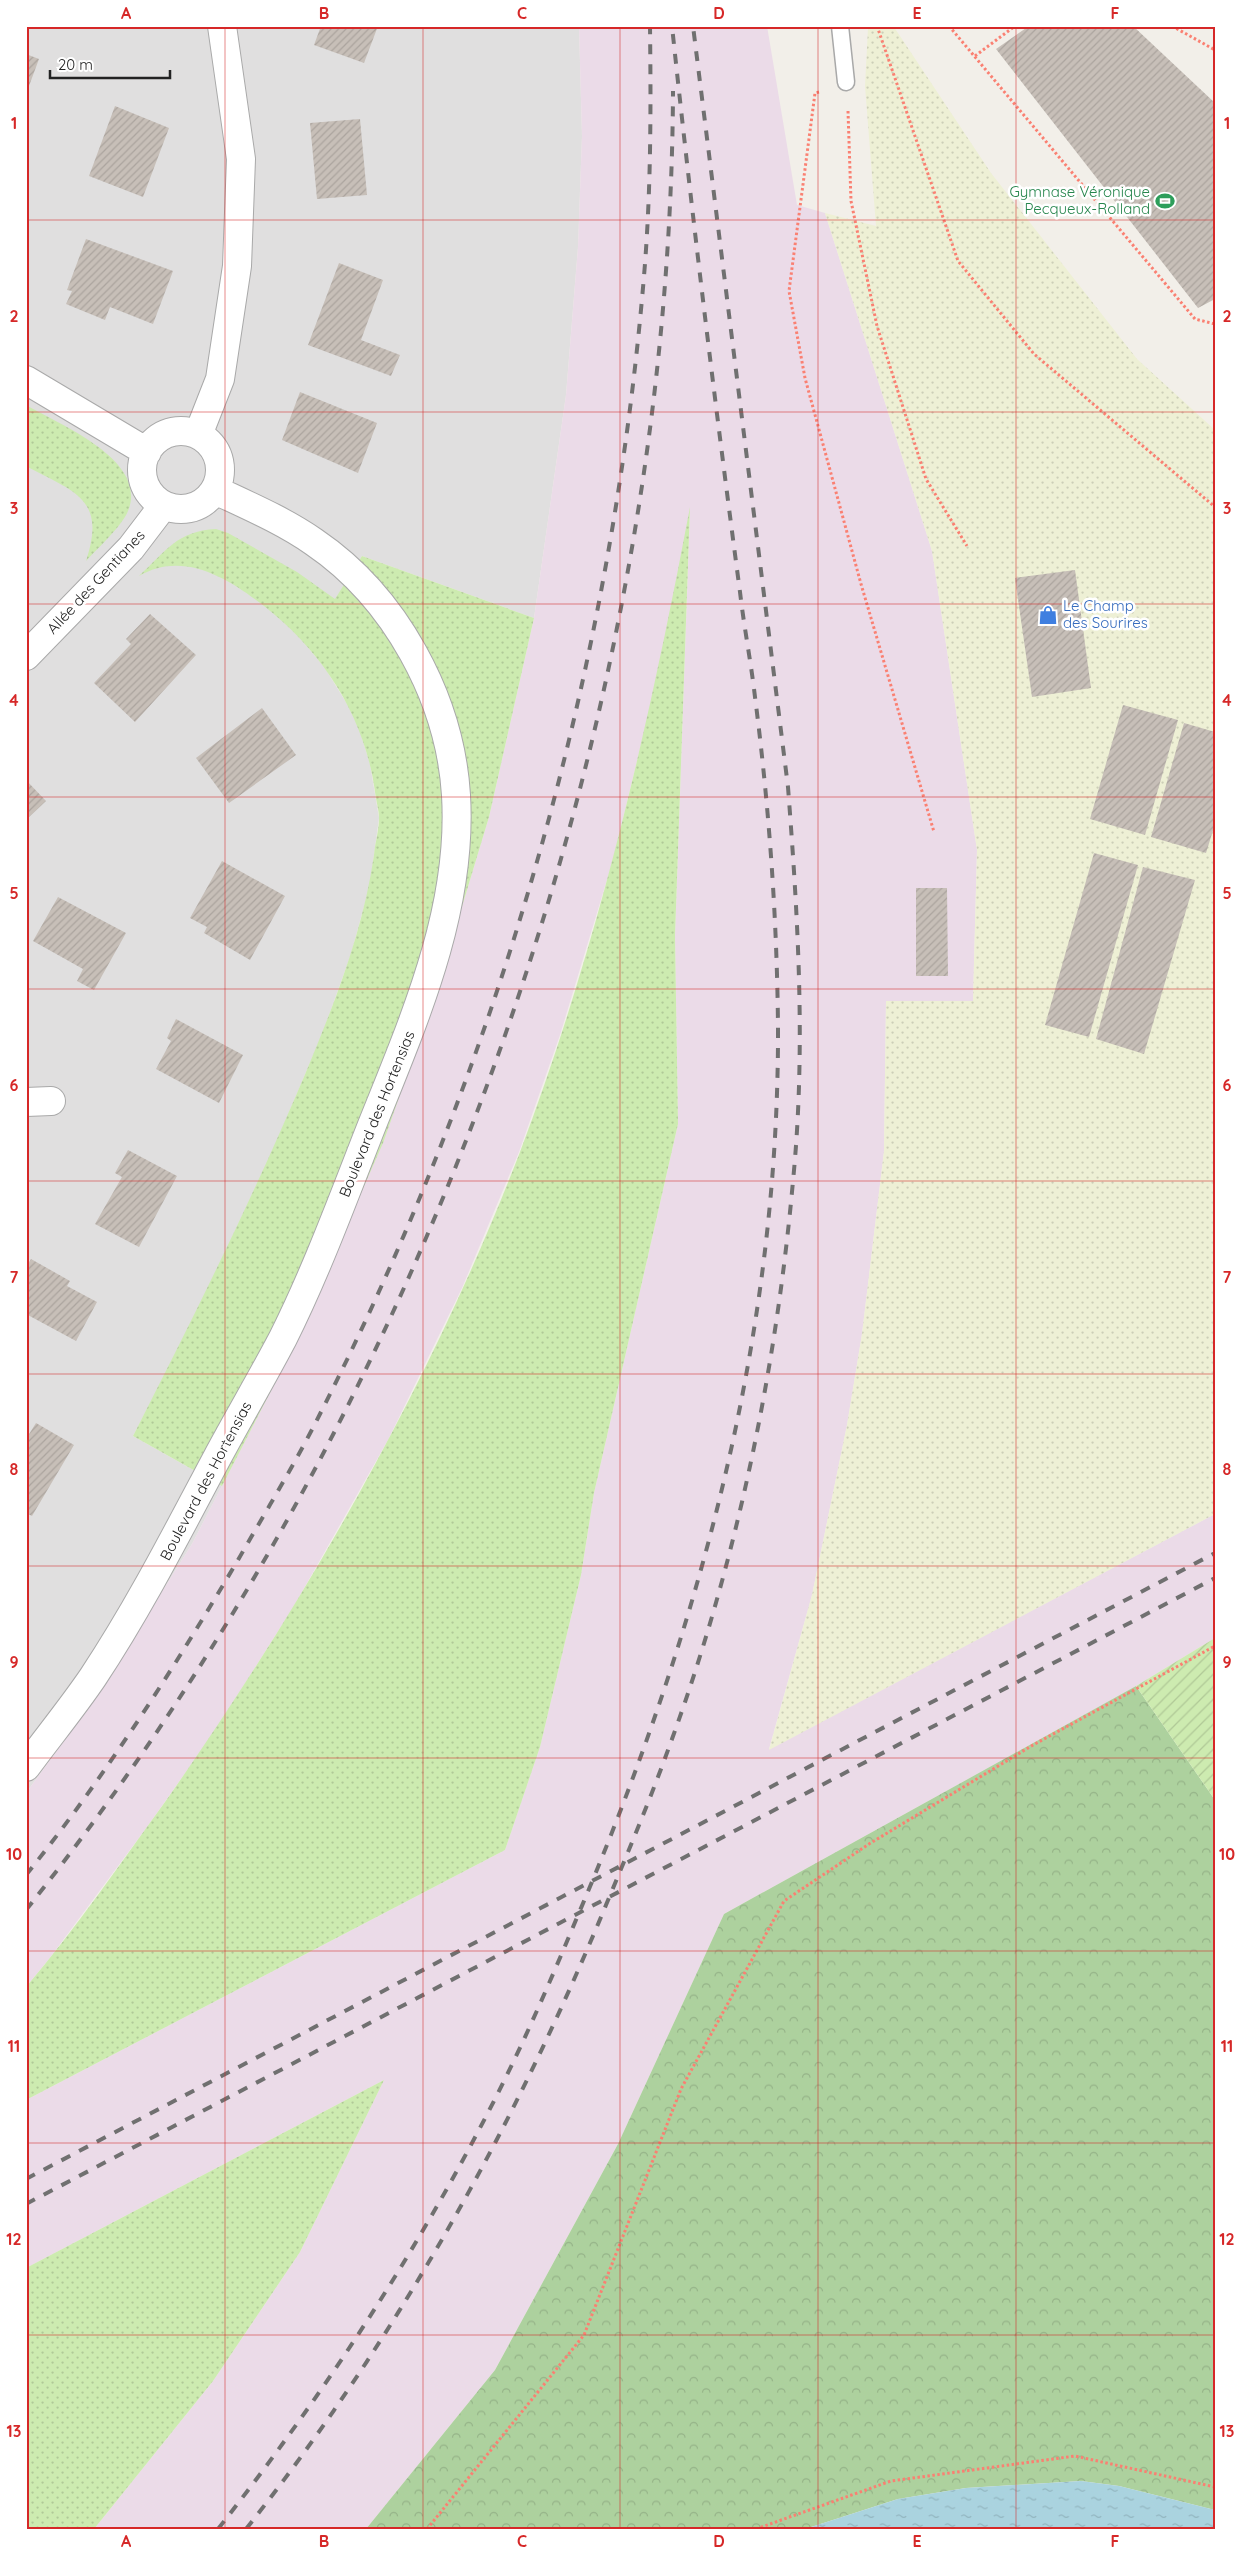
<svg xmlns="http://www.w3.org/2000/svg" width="1241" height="2555" viewBox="0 0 1241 2555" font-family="Quicksand,sans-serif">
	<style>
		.residential { fill: #e0dfdf }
		.railway { fill: #ebdbe8 }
		.farmland { fill: url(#farmland-dots) }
		.grass { fill: url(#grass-dots) }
		.forest { fill: url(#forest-crowns) }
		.garden { fill: url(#garden-furrows) }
		.water { fill: url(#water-ripples) }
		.building { fill: url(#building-hatch) }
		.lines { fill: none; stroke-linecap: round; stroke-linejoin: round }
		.lane-casing { stroke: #a9a9a9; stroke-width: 19 }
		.street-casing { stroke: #a9a9a9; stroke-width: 30 }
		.path { stroke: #fa8072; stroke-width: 3; stroke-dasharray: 2.5 2.5; stroke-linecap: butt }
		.lane { stroke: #fff; stroke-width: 16 }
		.street { stroke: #fff; stroke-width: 28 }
		.rail { stroke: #707070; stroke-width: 4; stroke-dasharray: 10 10; stroke-linecap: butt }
		.grid { fill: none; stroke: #d62828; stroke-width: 1; stroke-opacity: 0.55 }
		.labels { text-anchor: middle; stroke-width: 5; stroke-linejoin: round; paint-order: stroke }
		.leisure-label { font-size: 15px; fill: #27864d; stroke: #fff; text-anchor: end }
		.street-label { font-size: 15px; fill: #222; stroke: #fff }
		.shop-label { font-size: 15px; fill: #366cbe; stroke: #fff; text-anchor: start }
		.neatline { fill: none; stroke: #d62828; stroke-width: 2 }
		.grid-label { font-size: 16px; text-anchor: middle; font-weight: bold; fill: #d62828 }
	</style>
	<defs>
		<pattern id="farmland-dots" width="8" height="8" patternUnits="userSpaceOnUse" patternTransform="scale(1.25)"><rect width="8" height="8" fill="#eef0d5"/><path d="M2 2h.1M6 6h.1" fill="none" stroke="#ccceb7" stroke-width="1.8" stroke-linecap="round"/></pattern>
		<pattern id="grass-dots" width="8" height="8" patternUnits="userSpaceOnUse" patternTransform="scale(1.25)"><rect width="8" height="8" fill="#cdebb0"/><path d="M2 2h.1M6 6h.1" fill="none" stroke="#b0c997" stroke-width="1.8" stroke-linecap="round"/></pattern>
		<pattern id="forest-crowns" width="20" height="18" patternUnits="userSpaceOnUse" patternTransform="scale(1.25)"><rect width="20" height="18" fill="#add19e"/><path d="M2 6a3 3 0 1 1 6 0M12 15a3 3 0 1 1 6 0" fill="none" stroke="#95b388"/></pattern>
		<pattern id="garden-furrows" width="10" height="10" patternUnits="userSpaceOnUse" patternTransform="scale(1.25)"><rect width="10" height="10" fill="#cdebb0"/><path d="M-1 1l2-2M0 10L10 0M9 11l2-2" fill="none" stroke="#b0c997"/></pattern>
		<pattern id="water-ripples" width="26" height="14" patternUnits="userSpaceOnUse" patternTransform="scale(1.25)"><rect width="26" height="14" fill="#aad3df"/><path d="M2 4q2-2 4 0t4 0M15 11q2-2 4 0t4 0" fill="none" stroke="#92b5bf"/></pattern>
		<pattern id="building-hatch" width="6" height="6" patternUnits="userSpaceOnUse" patternTransform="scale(1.25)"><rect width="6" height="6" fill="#c7bfb8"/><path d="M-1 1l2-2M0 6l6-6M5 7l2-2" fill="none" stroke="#aba49e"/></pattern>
	</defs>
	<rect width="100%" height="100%" fill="#f2efe9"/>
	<!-- residential -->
	<path class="residential" d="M26 26H579L582 136 578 247 566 395 534 618 362 556 307 646 325 668 349 707 359 728 370 764 379 818 370 885 351 954 323 1032 273 1150 193 1320 133 1436 222 1486 192 1544 91 1704 26 1793Z"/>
	<!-- railway -->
	<path class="railway" d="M579 26H767L797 205 825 213 932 551 977 850 973 1001 886 1002 884 1151 862 1334 847 1425 812 1595 769 1749 1215 1514V1638L1136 1686 724 1914 618 2144 495 2370 366 2529H94L213 2381 300 2252 384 2080 26 2268V2100L505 1850 540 1747 581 1575 594 1493 678 1124 675 936 690 511 662 658 613 860 560 1035 519 1152 462 1288 388 1440 294 1606 215 1731 147 1827 49 1959 26 1987V1793L91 1704 192 1544 293 1348 435 996 489 817 534 618 566 395 578 247 582 136Z"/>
	<!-- farmland -->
	<path class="farmland" d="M872 26 894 27 991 173 1137 359 1215 430V1514L769 1750 812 1595 847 1425 862 1334 884 1151 886 1001H973L977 850 932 551 825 213 876 226 865 86 868 28Z"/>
	<!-- grass -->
	<path class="grass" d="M26 405C60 425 149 460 128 511 122 526 98 548 86 561 107 498 74 492 26 466Z
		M690 507 675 936 678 1124 594 1493 581 1575 540 1747 505 1850 26 2100V1987C76 1928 120 1864 165 1802 306 1601 432 1381 520 1152 599 943 649 726 690 507Z
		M216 529 228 533 297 572 335 599 362 556 534 618 489 817 435 996 383 1143 293 1348 222 1486 133 1436C194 1316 254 1196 306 1072 335 1002 363 931 374 855 375 843 379 830 379 818 379 810 376 801 375 792 365 717 323 652 264 606 228 578 183 550 139 576 166 551 177 531 216 529Z
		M384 2080 300 2252 213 2381 94 2529H26V2268Z"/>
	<!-- forest -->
	<path class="forest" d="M1136 1686 1215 1800V2510L1119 2486 1081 2481 966 2488 898 2499 805 2529H366L495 2370 618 2144 724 1914Z"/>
	<!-- garden -->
	<path class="garden" d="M1215 1638V1800L1136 1686Z"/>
	<!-- water -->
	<path class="water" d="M1081 2481 1119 2486 1215 2510V2529H805L898 2499 966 2488Z"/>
	<!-- building -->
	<path class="building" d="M321 26H378L364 63 314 45Z
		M1029 26H1133L1215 103V299L1198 308 996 49Z
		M26 54 39 59 26 94Z
		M115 106 169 128 143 197 89 176Z
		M360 119 367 195 317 199 310 123Z
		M86 239 173 271 153 324 110 307 105 320 66 304 72 291 67 290Z
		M339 263 383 280 361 340 400 355 391 376 308 345Z
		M300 392 377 423 358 473 282 440Z
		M1075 570 1091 688 1032 697 1015 578Z
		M150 614 196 655 135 722 94 683 131 644 126 639Z
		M1123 705 1178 720 1145 835 1090 819Z
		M262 708 296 755 229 803 196 758Z
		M1184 723 1215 732V824L1206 853 1151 837Z
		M26 780 46 801 26 820Z
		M1094 853 1138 865 1089 1037 1045 1025Z
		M222 861 285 896 250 960 204 933 207 927 190 918Z
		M1143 867 1195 880 1144 1054 1096 1039Z
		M916 888H947L948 976H916Z
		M58 897 126 933 94 990 77 981 83 969 33 941Z
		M176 1019 243 1055 219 1103 156 1069 171 1041 167 1038Z
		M128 1150 177 1176 139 1247 95 1224 122 1177 115 1173Z
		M31 1259 70 1281 67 1286 97 1302 76 1341 26 1314V1268Z
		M36 1423 74 1445 32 1516 26 1513V1439Z"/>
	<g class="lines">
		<!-- lane casing -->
		<g class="lane-casing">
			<path id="lane" d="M840 26 846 82"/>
		</g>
		<!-- street casing -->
		<g class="street-casing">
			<path id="street" d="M26 380 147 452
				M142 470a39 39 0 1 1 78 0a39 39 0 1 1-78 0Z
				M198 435 220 379 237 266 241 159 222 26
				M26 656 131 548 163 506
				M26 1102 51 1101
				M26 1767C48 1737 72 1708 93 1677 140 1606 178 1531 218 1456 239 1417 262 1378 283 1338 317 1270 344 1196 372 1125 414 1020 463 910 456 795 450 698 395 597 314 542 284 521 249 506 215 490"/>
		</g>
		<!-- path -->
		<path class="path" d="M877 26 958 261 1034 354 1215 507
			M949 26 1195 319 1215 324
			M1172 26 1215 50
			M975 56 1015 26
			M819 92 815 93 789 291 805 378 861 584 934 832
			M848 111 851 201 877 326 926 479 967 546
			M427 2529 584 2335 681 2089 784 1901 869 1844 1033 1745 1215 1646
			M756 2529 891 2481 1075 2456 1215 2487"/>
		<!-- lane -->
		<use href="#lane" class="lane"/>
		<!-- street -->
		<use href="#street" class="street"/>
		<!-- rail -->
		<path class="rail" d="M26 1875C105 1777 174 1668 238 1560 266 1511 296 1462 321 1412 501 1058 611 671 644 276 651 193 651 109 650 26
			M26 1910C427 1408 670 733 673 91
			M26 2179 1215 1553
			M26 2204 1215 1578
			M218 2529C325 2393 419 2249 497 2095 531 2028 560 1958 589 1889 704 1613 779 1328 778 1027 777 917 769 806 755 697 751 662 744 627 740 592 715 404 692 215 672 26
			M246 2529C396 2340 514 2127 606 1905 629 1850 652 1795 672 1739 737 1560 776 1370 793 1181 806 1049 798 918 788 787L693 26"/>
	</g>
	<!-- grid -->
	<path class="grid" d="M225 26V2529M423 26V2529M620 26V2529M818 26V2529M1016 26V2529M26 220H1215M26 412H1215M26 604H1215M26 797H1215M26 989H1215M26 1181H1215M26 1374H1215M26 1566H1215M26 1758H1215M26 1951H1215M26 2143H1215M26 2335H1215"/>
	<!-- icons -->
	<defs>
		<g id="stadium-bare" transform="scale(1.5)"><path d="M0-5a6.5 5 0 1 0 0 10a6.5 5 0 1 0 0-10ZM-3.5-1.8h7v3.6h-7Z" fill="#2e9e5b" stroke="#fff" stroke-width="2.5" paint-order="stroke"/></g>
		<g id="shop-bare" transform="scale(1.5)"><path d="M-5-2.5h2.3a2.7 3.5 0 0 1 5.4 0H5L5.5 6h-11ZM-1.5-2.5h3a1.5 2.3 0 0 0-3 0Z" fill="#3f7fe0" stroke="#fff" stroke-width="2.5" paint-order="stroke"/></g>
	</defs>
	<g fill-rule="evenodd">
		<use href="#stadium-bare" x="1165" y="201"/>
		<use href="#shop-bare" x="1048" y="615"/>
	</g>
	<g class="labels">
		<!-- leisure labels -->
		<g class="leisure-label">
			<text x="1150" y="197">Gymnase Véronique<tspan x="1150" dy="17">Pecqueux-Rolland</tspan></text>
		</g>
		<!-- street labels -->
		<g class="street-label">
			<text transform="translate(96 582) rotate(-47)" y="5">Allée des Gentianes</text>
			<text transform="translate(377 1114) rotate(-68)" y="5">Boulevard des Hortensias</text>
			<text transform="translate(206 1481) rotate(-62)" y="5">Boulevard des Hortensias</text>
		</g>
		<!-- shop labels -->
		<g class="shop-label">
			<text x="1063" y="611">Le Champ<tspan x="1063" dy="17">des Sourires</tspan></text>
		</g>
	</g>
	<!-- border -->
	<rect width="1241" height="2555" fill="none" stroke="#ffffff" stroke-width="55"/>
	<!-- scale -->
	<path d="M50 70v8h120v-8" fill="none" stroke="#222222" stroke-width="2.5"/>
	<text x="58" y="70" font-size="15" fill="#222222" stroke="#ffffff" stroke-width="4" paint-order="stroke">20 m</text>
	<rect x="28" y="28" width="1186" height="2500" class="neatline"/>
	<g class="grid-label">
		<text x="126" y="19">A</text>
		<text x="324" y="19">B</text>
		<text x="522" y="19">C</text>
		<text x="719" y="19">D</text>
		<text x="917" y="19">E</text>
		<text x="1115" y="19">F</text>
		<text x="14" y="129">1</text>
		<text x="1227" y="129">1</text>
		<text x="14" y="322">2</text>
		<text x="1227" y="322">2</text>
		<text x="14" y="514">3</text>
		<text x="1227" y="514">3</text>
		<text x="14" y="706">4</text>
		<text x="1227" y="706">4</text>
		<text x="14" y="899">5</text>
		<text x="1227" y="899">5</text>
		<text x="14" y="1091">6</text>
		<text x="1227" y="1091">6</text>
		<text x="14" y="1283">7</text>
		<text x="1227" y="1283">7</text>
		<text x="14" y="1475">8</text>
		<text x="1227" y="1475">8</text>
		<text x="14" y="1668">9</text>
		<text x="1227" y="1668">9</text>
		<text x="14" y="1860">10</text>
		<text x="1227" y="1860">10</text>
		<text x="14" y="2052">11</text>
		<text x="1227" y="2052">11</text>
		<text x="14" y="2245">12</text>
		<text x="1227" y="2245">12</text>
		<text x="14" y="2437">13</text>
		<text x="1227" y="2437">13</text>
		<text x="126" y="2547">A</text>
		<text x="324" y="2547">B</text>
		<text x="522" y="2547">C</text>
		<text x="719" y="2547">D</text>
		<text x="917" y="2547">E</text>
		<text x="1115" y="2547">F</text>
	</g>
</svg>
